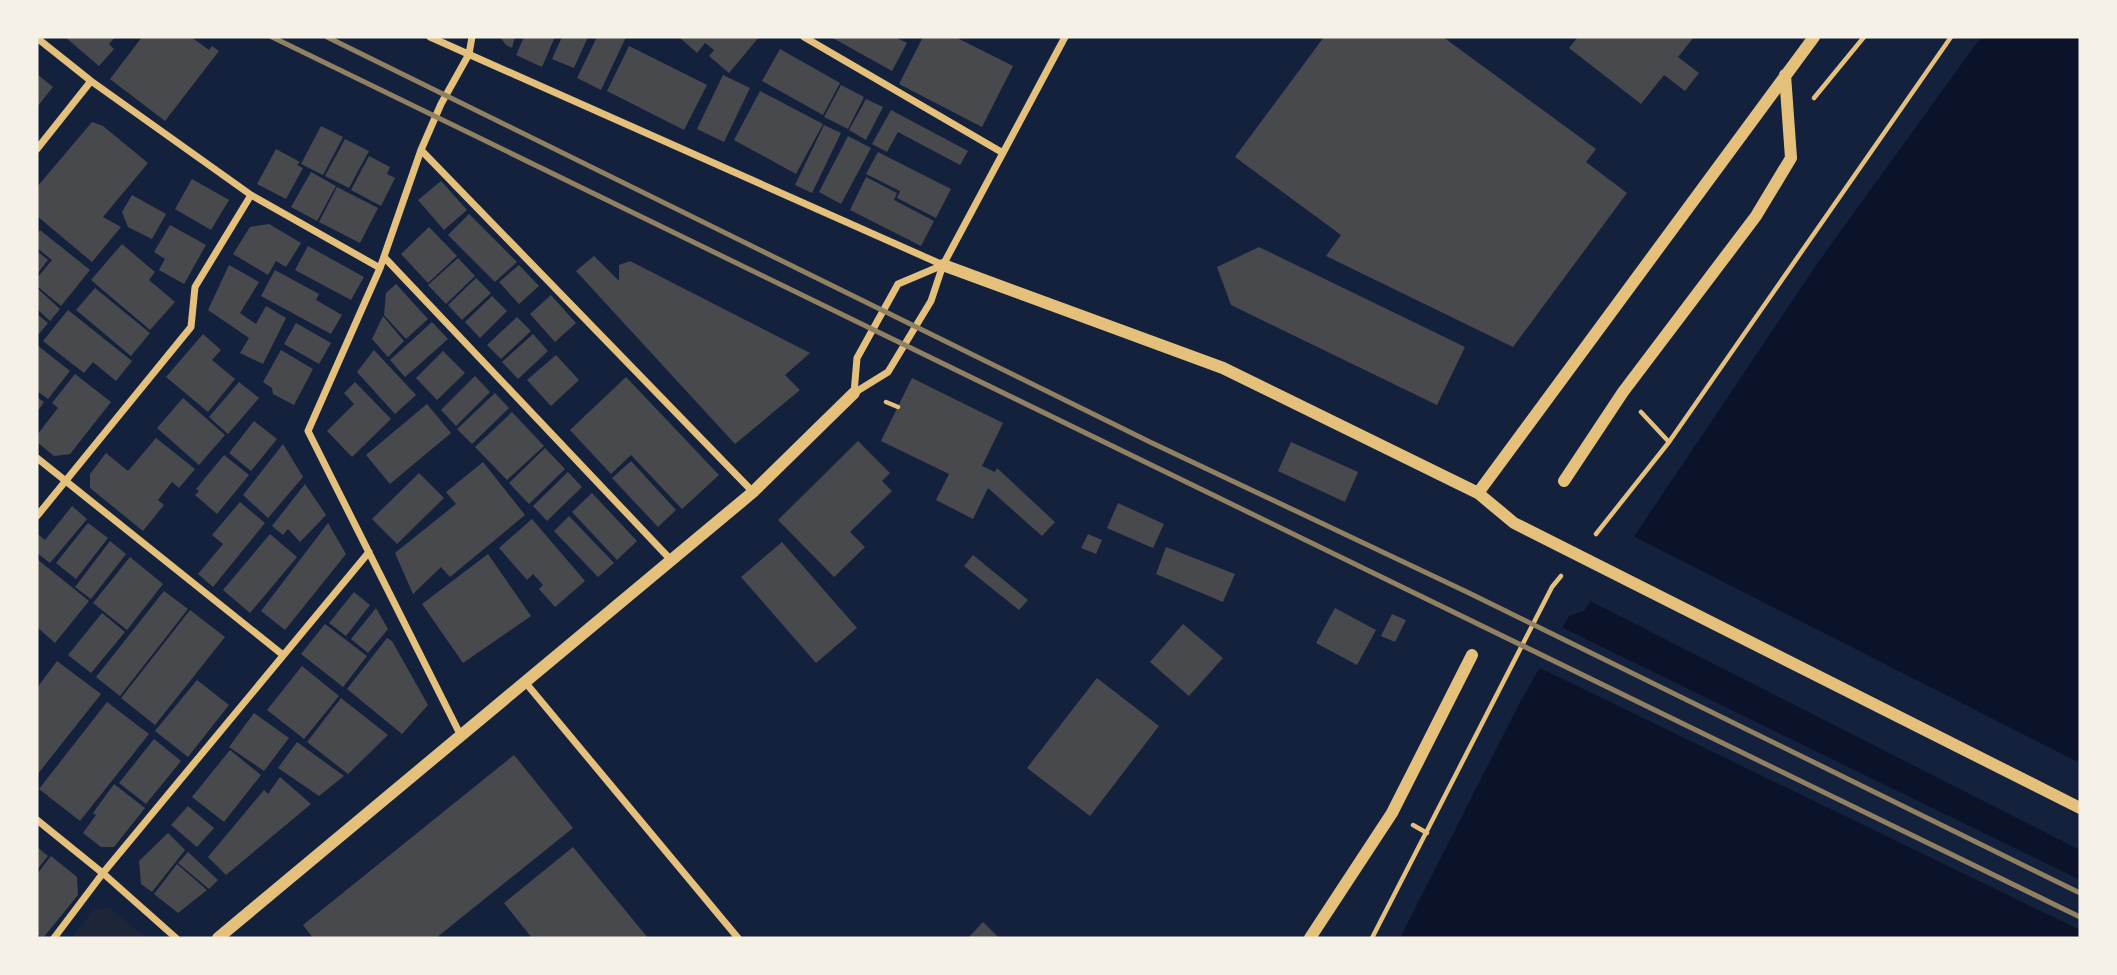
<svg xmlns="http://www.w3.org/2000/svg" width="2117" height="975" viewBox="0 0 2117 975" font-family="'PT Sans Narrow',sans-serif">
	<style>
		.green { fill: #1d2539 }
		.water { fill: #0b132b }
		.pier { fill: #14213d }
		.building { fill: #48494c }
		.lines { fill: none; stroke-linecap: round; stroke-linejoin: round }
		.path { stroke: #e5c07b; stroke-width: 4.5 }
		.minor { stroke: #e5c07b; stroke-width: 7 }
		.tertiary { stroke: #e5c07b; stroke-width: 12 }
		.rail { stroke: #918062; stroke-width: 5 }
	</style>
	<rect width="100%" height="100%" fill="#14213d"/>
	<!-- green -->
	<path class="green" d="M110 908 146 938H72L94 909Z"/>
	<!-- water -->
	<path class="water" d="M1981 37H2080V938H1400L1519 704 1569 616 1584 611 1819 261Z"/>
	<!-- pier -->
	<path class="pier" d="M1631 535 2080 763V850L1588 600Z
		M1559 626 2080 880V930L1536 666Z"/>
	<!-- building -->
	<path class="building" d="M65 37H115L109 44 114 49 99 66Z
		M142 37H191L209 50 212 46 219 51 165 121 110 79Z
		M500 37H515L512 48 506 45Z
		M524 37H555L542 67 516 55Z
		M562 37H588L574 68 552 59Z
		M597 37H626L601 90 577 78Z
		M679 37H759L729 73 709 56 714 50 705 43 697 53Z
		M831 37H895L907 43 892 71Z
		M923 37H955L1013 66 982 127 899 84Z
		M1324 37H1443L1596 149 1586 162 1627 193 1513 347 1326 256 1341 235 1235 157Z
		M1578 37H1694L1678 57 1699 73 1685 91 1664 75 1641 104 1569 48Z
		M629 46 707 85 684 130 607 91Z
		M780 49 840 83 823 115 762 81Z
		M37 74 53 87 37 107Z
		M723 75 750 88 724 142 697 129Z
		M841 85 864 97 848 129 824 117Z
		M760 91 823 124 796 174 734 140Z
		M866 99 883 107 866 140 849 130Z
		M891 110 968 151 960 165 898 132 887 152 872 144Z
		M92 122 103 126 148 163 103 217 121 227 92 262 37 216V187Z
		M824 125 841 133 812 193 795 185Z
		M321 126 343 137 323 175 301 164Z
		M848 136 871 148 841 204 819 192Z
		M345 139 369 151 349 188 325 176Z
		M276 149 300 162 297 165 303 168 286 199 257 184Z
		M878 152 951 189 936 218 897 198 900 191 866 174Z
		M369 156 390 167 387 174 395 178 381 206 351 190Z
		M311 172 336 186 317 221 291 207Z
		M866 177 897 193 894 200 934 221 921 246 850 210Z
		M192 179 229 200 211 230 175 209Z
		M441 181 467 210 444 230 418 200Z
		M337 187 378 208 360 243 319 222Z
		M132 195 166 214 152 239 128 227 122 212Z
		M469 214 517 262 495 282 448 235Z
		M269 224 301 243 286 267 276 261 268 275 233 254 250 227Z
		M170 225 206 245 184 284 159 270 165 259 154 252Z
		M429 227 457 256 428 283 401 254Z
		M40 230 90 270 61 306 37 286V278L52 260 37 248V234Z
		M122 244 155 272 149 280 175 302 150 330 91 280Z
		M308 246 364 277 351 300 295 270Z
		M1259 247 1465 347 1437 405 1231 305 1217 267Z
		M37 251 48 260 37 274Z
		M594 256 619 281V265L630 261 810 353 785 375 800 390 735 444 576 271Z
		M458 258 475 276 446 304 428 285Z
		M229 265 259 282 240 313 256 324 266 306 286 318 263 364 240 353 249 338 208 310Z
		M519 265 539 286 519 304 499 282Z
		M275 270 319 294 316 300 342 315 331 334 261 296Z
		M476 278 491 293 462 320 448 305Z
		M396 284 428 319 406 339 384 315 386 293Z
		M37 288 60 309 50 321 37 309Z
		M95 288 150 333 131 356 76 310Z
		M551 295 576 323 555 342 530 314Z
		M492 296 507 311 480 338 465 322Z
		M68 310 132 361 116 381 93 362 84 373 43 341Z
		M37 314 48 323 39 334 37 332Z
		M383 316 404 341 388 357 372 339Z
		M517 317 531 331 501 359 487 345Z
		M432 322 448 339 405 377 390 360Z
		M296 323 331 343 319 364 284 344Z
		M203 334 221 350 212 360 235 379 208 412 166 377Z
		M533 334 548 351 518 379 502 362Z
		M37 345 70 371 48 399 37 391Z
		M281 350 313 369 294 405 273 394 272 388 263 382Z
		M374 350 416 395 395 414 357 372Z
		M443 351 465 373 437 400 416 378Z
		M556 355 579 380 551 406 527 380Z
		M75 374 111 402 70 454 54 456 37 442V435L58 408 52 403Z
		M475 376 490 392 456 426 441 410Z
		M626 377 719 475 682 509 631 455 611 474 570 430Z
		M912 378 1003 423 982 466 995 472 997 468 1055 522 1042 536 988 488 973 519 936 500 949 474 881 441Z
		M239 382 259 398 228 434 209 417Z
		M355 382 391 419 352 457 327 431 354 404 344 393Z
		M495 393 509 408 472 444 457 429Z
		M37 397 44 402 37 412Z
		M183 398 225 435 199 465 157 428Z
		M427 404 451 433 390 484 366 455Z
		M512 412 544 446 507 480 475 447Z
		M254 421 277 439 251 471 229 453Z
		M156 438 195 469 179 488 172 482 158 500 164 505 143 531 90 488V474L106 453 128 471Z
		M858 441 890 473 882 481 892 491 850 532 865 547 834 577 778 520Z
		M1291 442 1358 472 1345 502 1278 471Z
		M283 444 303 477 268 518 243 495Z
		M545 448 565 469 529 504 509 483Z
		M224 455 249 475 217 514 195 495 199 491 196 489Z
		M631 461 676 510 658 527 612 478Z
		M483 462 525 515 450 577 441 567 413 594 395 553 456 504 446 492Z
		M568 472 582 487 547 521 533 506Z
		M419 473 444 498 397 544 372 519Z
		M305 484 326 515 300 542 288 529 283 535 272 526Z
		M592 493 637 541 617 560 572 512Z
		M240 502 265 523 213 587 198 574 223 544 212 535Z
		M1118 503 1164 524 1153 548 1107 528Z
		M72 506 87 519 50 563 37 553V538L39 535 45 540Z
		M569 516 614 563 598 577 554 531Z
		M532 519 585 581 555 607 539 589 543 585 533 574 527 580 499 548Z
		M88 523 108 538 76 579 56 563Z
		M328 523 346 554 285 630 261 611Z
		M270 534 297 557 250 613 223 590Z
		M1088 534 1102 540 1096 554 1081 548Z
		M110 541 126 554 91 599 75 587Z
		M782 542 857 628 816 663 741 577Z
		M1166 547 1235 574 1223 602 1156 574Z
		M488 554 531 616 463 663 422 604Z
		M973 555 1028 600 1019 610 964 566Z
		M130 557 163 584 127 630 93 603Z
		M37 559 89 601 55 643 37 627Z
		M164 591 188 609 120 696 96 677Z
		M354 592 370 605 346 636 329 623Z
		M376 608 388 629 368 653 351 639Z
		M1335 608 1376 630 1357 665 1316 643Z
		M190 610 225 637 155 725 121 698Z
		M102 613 125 632 91 673 68 655Z
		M1392 614 1406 620 1395 642 1381 636Z
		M325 624 367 656 343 687 301 654Z
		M1183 624 1223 658 1189 696 1150 662Z
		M387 638 392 641 428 705 402 734 347 689Z
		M57 661 101 694 37 775V688Z
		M302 666 339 696 304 739 267 710Z
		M1097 678 1159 726 1090 816 1027 768Z
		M197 680 229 705 188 757 155 731Z
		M341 698 388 735 348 774 307 742Z
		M107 702 149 734 80 821 39 789Z
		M254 713 289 738 264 771 229 747Z
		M154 739 181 761 146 804 119 783Z
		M297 742 344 776 319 796 278 768Z
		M230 750 261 775 224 822 192 797Z
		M514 755 573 828 436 938H313L303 925Z
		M280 777 311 804 226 875 208 857 264 790 268 794Z
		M114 784 145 808 114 847H101L83 833 96 815 93 813Z
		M188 806 214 828 197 847 171 825Z
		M168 833 185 850 152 892 141 884 139 861Z
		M37 847 48 856 37 870Z
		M573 847 648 938H532L504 903Z
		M188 852 218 880 209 889 178 863Z
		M51 856 77 877 78 895 43 938 37 934V874Z
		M177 864 207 890 178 913 154 894Z
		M983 922 999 938H968Z"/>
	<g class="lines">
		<!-- path -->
		<path class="path" d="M1814 98 1864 37
			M886 402 898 407
			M1641 412 1669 442
			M1596 534 1669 442 1951 37
			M1413 825 1427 833
			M1372 938 1552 587 1561 576"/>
		<!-- minor -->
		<path class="minor" d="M430 37 943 265
			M804 37 1003 153
			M37 38 91 81 251 195 380 268
			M37 149 91 81
			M421 150 753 492
			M384 257 671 560
			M854 393 888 372 931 301 943 265 1065 37
			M854 393 857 358 898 284 943 265
			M37 458 283 655
			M37 516 191 327 195 287 251 195
			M525 682 738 938
			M461 736 308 431 380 268 421 150 441 104 469 54 472 37
			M37 820 105 875 176 938
			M54 938 103 873 369 552"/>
		<!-- tertiary -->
		<path class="tertiary" d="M943 265 1223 368 1478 493 1514 523 2080 808
			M1564 481 1623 392 1756 216 1791 158 1785 75
			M1478 493 1814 37
			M218 938 753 492 854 393
			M1310 938 1392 813 1472 655"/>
		<!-- rail -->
		<path class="rail" d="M272 37 2080 917
			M327 37 1150 442 1467 592 2080 893"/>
	</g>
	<!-- border -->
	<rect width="2117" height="975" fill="none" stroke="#f6f1e7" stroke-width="77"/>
</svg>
